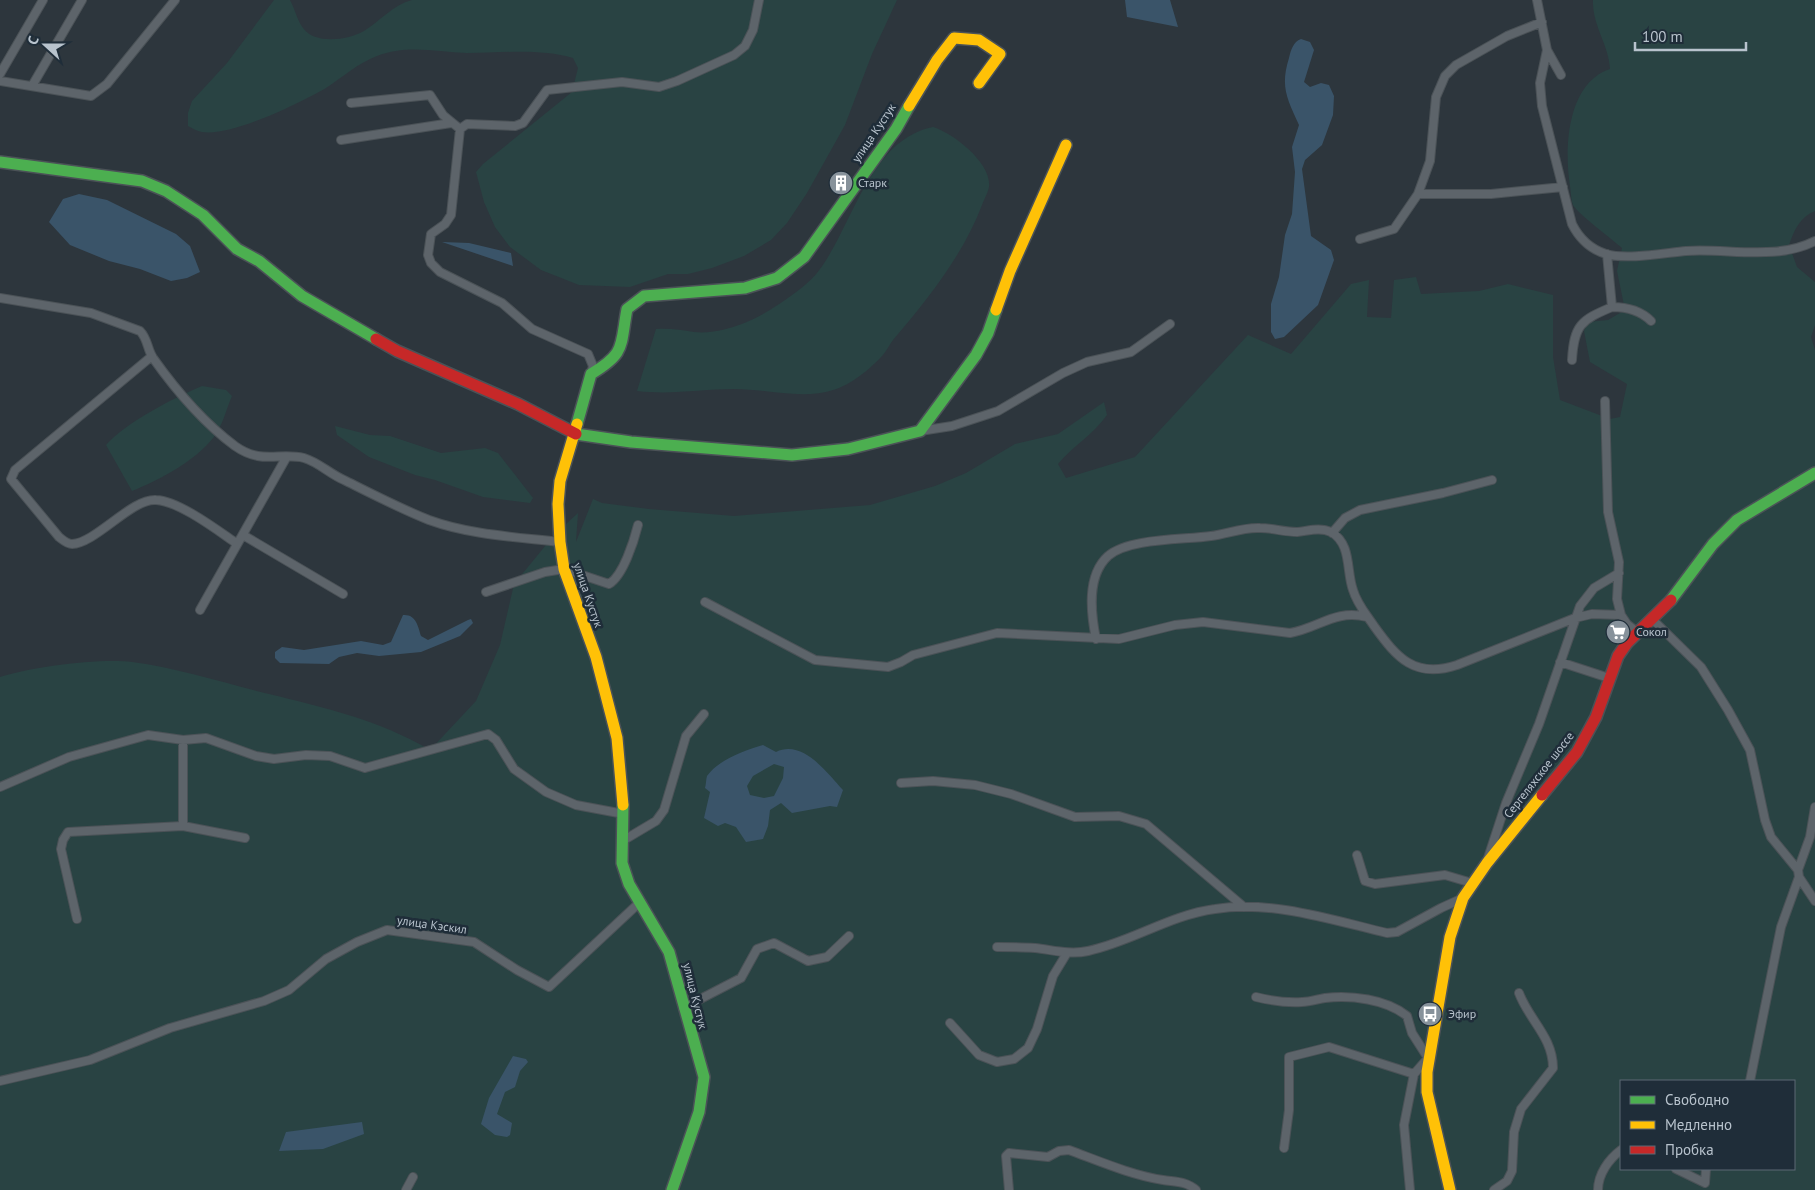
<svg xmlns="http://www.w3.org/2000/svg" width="1815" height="1190" viewBox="0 0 1815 1190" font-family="'PT Sans',sans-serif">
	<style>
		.green { fill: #294343; fill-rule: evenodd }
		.water { fill: #3a5469; fill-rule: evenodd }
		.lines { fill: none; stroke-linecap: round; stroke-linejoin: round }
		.street-casing { stroke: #4b5257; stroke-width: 10 }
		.fast-casing { stroke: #4b5257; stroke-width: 14 }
		.slow-casing { stroke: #4b5257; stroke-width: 14 }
		.jam-casing { stroke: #4b5257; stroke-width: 14 }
		.street { stroke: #5d646a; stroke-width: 8 }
		.fast { stroke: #4caf50; stroke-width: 11 }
		.slow { stroke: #ffc107; stroke-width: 11 }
		.jam { stroke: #c62828; stroke-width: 11 }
		.labels { text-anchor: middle; stroke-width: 5; stroke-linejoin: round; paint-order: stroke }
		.street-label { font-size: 12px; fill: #b8c3cd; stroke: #1f2d39 }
		.poi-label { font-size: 12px; fill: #b8c3cd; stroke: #1f2d39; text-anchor: start }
	</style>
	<rect width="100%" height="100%" fill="#2d363d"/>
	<!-- green -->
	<path class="green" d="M274 0H290C295 9 297 20 303 28 315 45 348 40 364 31 380 21 393 5 412 0H897L872 54 845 125 807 193 787 223 771 240 744 256 712 268 688 274H668L630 287 579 285 541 270 510 247 495 227 484 202 476 172 483 164 572 92 578 68 573 58C540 48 501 53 467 53 437 52 407 44 377 56 358 63 343 77 326 88 300 103 231 137 202 132 197 131 192 128 188 126V113L192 101 227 63Z
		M1593 0H1815V211C1800 217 1794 230 1789 245L1797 267 1815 282V325L1811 337 1815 350V1190H0V677C31 667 100 658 132 662 178 668 224 683 269 694 326 708 379 720 430 750L476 701 500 645 514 584 555 534 578 513 576 542 593 499 602 503 649 509 734 516 870 505 935 486 966 473 1015 444 1058 434 1104 402 1107 415C1093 435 1073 446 1058 464L1066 478 1135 457 1248 335 1291 354 1351 284 1369 280 1367 317 1391 318 1394 280 1416 277 1421 294 1479 291 1508 284 1553 295V357L1560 400 1610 419 1620 417 1627 384 1590 362 1584 331 1588 322 1608 320 1625 310 1617 271 1622 248C1613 240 1577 213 1573 205 1571 200 1571 192 1570 186 1564 148 1567 83 1610 69 1609 45 1592 25 1593 0ZM1621 1081H1794V1169H1621Z
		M933 127C953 133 992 163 989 187 988 193 984 199 982 205 963 255 928 299 893 340 889 345 887 351 882 356 870 369 851 385 833 390 803 400 766 389 735 389 700 389 673 395 637 391L656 329C670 328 681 330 694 332 711 334 734 328 749 321 768 313 804 289 817 273 853 228 868 140 933 127Z
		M202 386 226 390 232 396C227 407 224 421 217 432 203 457 158 481 132 491L106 445C128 421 172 399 202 386Z
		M335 426 370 435 390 436 441 453 485 448 498 453 533 498 530 503 483 497 435 480 415 475 369 457 337 435Z"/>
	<!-- water -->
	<path class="water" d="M1125 0H1170L1178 27 1127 17Z
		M1301 39 1310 42 1314 50 1304 82 1310 87 1321 83 1329 85 1334 96 1333 115 1322 145 1305 160 1302 169 1311 236 1331 250 1334 260 1318 305 1284 337 1275 339 1271 332V304L1279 277 1285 235 1292 214 1295 172 1292 147 1299 125C1287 98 1280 87 1289 58 1291 50 1293 42 1301 39Z
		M79 194 107 200 176 234 190 246 200 272 187 278 171 281 140 269 109 261 70 245 49 222 63 199Z
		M442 242 469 243 511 253 513 266Z
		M403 615C416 614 418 626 421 636L428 640 468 620 471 619 473 623 460 636 421 652 379 656 357 653 339 657 329 664 280 663 275 658V652L282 647 304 650 361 641 383 645 391 642Z
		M763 745 776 752C803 739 827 773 843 790L837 807 830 806 792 813 781 803 770 810 768 826 763 839 746 842 736 827 725 823 718 826 704 818 710 792 705 788C706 785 706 779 707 776 718 760 745 750 763 745ZM774 764 784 767 783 778 774 796 764 798 750 795 747 786 753 776Z
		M513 1056 526 1059 528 1062 520 1071 515 1087 505 1092 497 1114 512 1123 510 1135 507 1137 495 1135 481 1124 489 1098Z
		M362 1122 364 1134 323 1149 279 1151 286 1132Z"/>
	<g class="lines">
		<!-- street casing -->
		<g class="street-casing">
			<path id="street" d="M1537 0 1547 50 1561 75
				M1547 50 1540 83 1542 106 1572 224C1579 238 1590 249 1606 254 1627 260 1664 253 1686 251 1728 248 1776 261 1815 241
				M0 74 43 0
				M0 81 91 96 107 84 175 0
				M32 86 82 0
				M351 103 430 95 443 115 460 129
				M341 140 451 123
				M1418 194H1491L1563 187
				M1360 239 1394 229 1418 194 1430 161 1436 97 1445 76 1456 65 1507 36 1542 22
				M0 298 91 313 140 331C148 339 147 349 153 358 175 389 204 423 235 446 262 465 278 452 304 458 318 462 330 474 344 480 372 494 401 509 429 520 470 535 517 537 560 542
				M1612 307C1627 307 1640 310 1651 321
				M152 356 15 470 11 479 59 537C63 540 67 544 72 544 96 543 132 498 156 500 179 501 217 530 236 543
				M1572 360C1574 325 1581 320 1612 307L1607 254
				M591 374 593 366 588 354 532 329 502 303 440 272 431 263 428 255 431 234 445 224 451 215 460 129 467 124 515 126 523 123 547 90 622 82 659 87 677 81 734 55 745 46 753 30 759 0
				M1605 401 1608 512 1619 562 1617 599 1621 615
				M920 431 952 426 998 411 1063 373 1087 362 1131 352 1170 324
				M1332 533 1345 518 1360 510 1443 493 1492 480
				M243 535 343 594
				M486 592 545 572 564 569 609 584C623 576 634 541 638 525
				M705 602 815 660 888 667 901 662 913 655 997 633 1119 639 1175 625 1203 622 1290 633C1319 628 1335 609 1367 617
				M200 610 286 458
				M1652 619 1701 667 1728 710 1750 750 1765 820 1771 837 1798 870 1799 877 1815 901
				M1096 639C1091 614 1086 576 1108 556 1129 538 1183 540 1211 536 1227 534 1243 527 1260 528 1272 528 1284 532 1297 532 1308 531 1320 527 1331 532 1352 544 1346 571 1353 590 1357 604 1366 614 1374 626 1397 658 1415 679 1457 665L1575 618 1592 614 1621 615 1627 624 1637 632
				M1560 662 1609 678
				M901 783 933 781 975 785 1011 794 1075 817 1119 816 1146 824 1244 907
				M0 787 69 757 148 735 183 740 206 738 256 756 274 759 306 755 330 756 365 768 488 734 496 740 514 769 546 792 576 805 624 814
				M183 826 245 838
				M624 840 656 821 664 810 686 736 704 714
				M1357 855 1365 881 1375 884 1445 875 1472 883
				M1488 858 1506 803 1539 724 1580 606 1594 588 1619 573
				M1798 870 1810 837 1815 807
				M77 919 61 849 63 840 68 832 183 826V740
				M997 947C1010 947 1023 947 1035 948 1053 950 1070 955 1088 951 1131 942 1170 915 1215 909 1272 900 1332 920 1387 933L1397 932 1441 908 1463 898
				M1256 997C1272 1001 1286 1003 1302 1002 1310 1002 1318 999 1325 998 1351 995 1386 999 1407 1016L1412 1033 1428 1058 1414 1074 1404 1125 1410 1190
				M683 1008 741 978 757 949 774 943 808 961 827 957 849 936
				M950 1023 979 1055 997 1062 1014 1059 1028 1048 1037 1029 1053 976 1067 953
				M0 1081 90 1060 170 1028 264 1001 289 990 326 959 357 942 387 930 474 942 517 970 549 987 639 903
				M1750 1081 1781 927 1799 877
				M1284 1148 1289 1110V1057L1329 1047 1414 1074
				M1676 1169 1705 1183 1706 1169
				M406 1190 413 1177
				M1009 1190 1006 1156 1009 1153 1048 1157 1059 1151 1069 1150C1099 1161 1131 1175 1163 1180 1175 1182 1186 1181 1196 1190
				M1494 1190 1507 1181 1512 1171 1514 1132 1521 1109 1553 1068C1553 1037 1529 1020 1519 993
				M1598 1190C1598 1174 1609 1159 1621 1150"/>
		</g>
		<!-- fast casing -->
		<g class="fast-casing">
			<path id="fast" d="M0 162 142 181 166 191 203 215 237 249 259 261 302 296 376 339
				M577 424 591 374C626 353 620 347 627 309L644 296 745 288 777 278 804 257 896 129 909 106
				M576 434 631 442 792 455 848 449 920 431 976 355 988 333 996 310
				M1671 600 1713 544 1737 520 1815 473
				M623 805 622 863 629 884 669 952 704 1077 699 1112 672 1190"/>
		</g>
		<!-- slow casing -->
		<g class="slow-casing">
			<path id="slow" d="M909 106 937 60 954 38 979 40 1000 54 979 83
				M996 310 1010 271 1066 145
				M577 424 560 481 558 504 560 542 564 569 596 657 617 738 623 805
				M1450 1190 1427 1092V1072L1450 937 1463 898 1487 863 1542 795"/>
		</g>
		<!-- jam casing -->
		<g class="jam-casing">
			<path id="jam" d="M376 339 397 351 518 404 576 434
				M1542 795 1577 752 1596 717 1618 656 1627 643 1671 600"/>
		</g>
		<!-- street -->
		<use href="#street" class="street"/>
		<!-- fast -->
		<use href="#fast" class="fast"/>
		<!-- slow -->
		<use href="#slow" class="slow"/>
		<!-- jam -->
		<use href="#jam" class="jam"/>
	</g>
	<!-- icons -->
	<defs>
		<g id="building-disc" transform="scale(1.25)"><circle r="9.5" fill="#87929b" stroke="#1f2d39"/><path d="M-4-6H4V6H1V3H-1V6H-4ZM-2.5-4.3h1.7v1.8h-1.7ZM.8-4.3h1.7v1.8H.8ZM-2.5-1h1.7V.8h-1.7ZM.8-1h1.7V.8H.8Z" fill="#fff"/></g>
		<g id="supermarket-disc" transform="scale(1.25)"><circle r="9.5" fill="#87929b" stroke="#1f2d39"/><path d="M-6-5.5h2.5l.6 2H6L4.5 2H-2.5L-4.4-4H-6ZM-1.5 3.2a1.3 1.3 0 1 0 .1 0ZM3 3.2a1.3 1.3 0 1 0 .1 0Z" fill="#fff"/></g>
		<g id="bus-disc" transform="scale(1.25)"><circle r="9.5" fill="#87929b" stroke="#1f2d39"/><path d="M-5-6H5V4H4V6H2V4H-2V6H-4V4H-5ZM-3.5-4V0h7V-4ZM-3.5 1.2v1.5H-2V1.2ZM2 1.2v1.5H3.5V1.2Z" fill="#fff"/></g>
	</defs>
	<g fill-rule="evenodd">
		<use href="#building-disc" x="841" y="183"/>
		<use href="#supermarket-disc" x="1618" y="632"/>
		<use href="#bus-disc" x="1430" y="1014"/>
	</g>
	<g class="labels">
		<!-- street labels -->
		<g class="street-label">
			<text transform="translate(874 133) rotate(-56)" y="4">улица Кустук</text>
			<text transform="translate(588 595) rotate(71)" y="4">улица Кустук</text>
			<text transform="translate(1539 775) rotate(-52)" y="4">Сергеляхское шоссе</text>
			<text transform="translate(432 925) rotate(8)" y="4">улица Кэскил</text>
			<text transform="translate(695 996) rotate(76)" y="4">улица Кустук</text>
		</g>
		<!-- poi labels -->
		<g class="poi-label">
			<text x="858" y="187">Старк</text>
			<text x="1636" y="636">Сокол</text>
			<text x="1448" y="1018">Эфир</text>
		</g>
	</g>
	<!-- legend -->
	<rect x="1620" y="1080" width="175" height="90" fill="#1f2d39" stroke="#5c6974"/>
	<rect x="1630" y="1096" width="25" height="8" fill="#4caf50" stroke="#5c6974"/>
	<text x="1665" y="1105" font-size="15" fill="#b8c3cd">Свободно</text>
	<rect x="1630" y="1121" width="25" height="8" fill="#ffc107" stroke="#5c6974"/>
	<text x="1665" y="1130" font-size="15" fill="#b8c3cd">Медленно</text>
	<rect x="1630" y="1146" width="25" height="8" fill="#c62828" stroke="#5c6974"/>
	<text x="1665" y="1155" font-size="15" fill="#b8c3cd">Пробка</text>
	<!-- north arrow -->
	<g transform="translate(45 45) rotate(291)" stroke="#1f2d39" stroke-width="4" paint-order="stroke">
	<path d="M0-4L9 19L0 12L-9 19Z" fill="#b8c3cd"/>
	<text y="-8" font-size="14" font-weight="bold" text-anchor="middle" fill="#b8c3cd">С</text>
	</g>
	<!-- scale -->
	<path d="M1635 42v8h111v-8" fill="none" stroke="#b8c3cd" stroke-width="2.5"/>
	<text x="1642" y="42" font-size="15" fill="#b8c3cd" stroke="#1f2d39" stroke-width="4" paint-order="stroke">100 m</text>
</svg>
